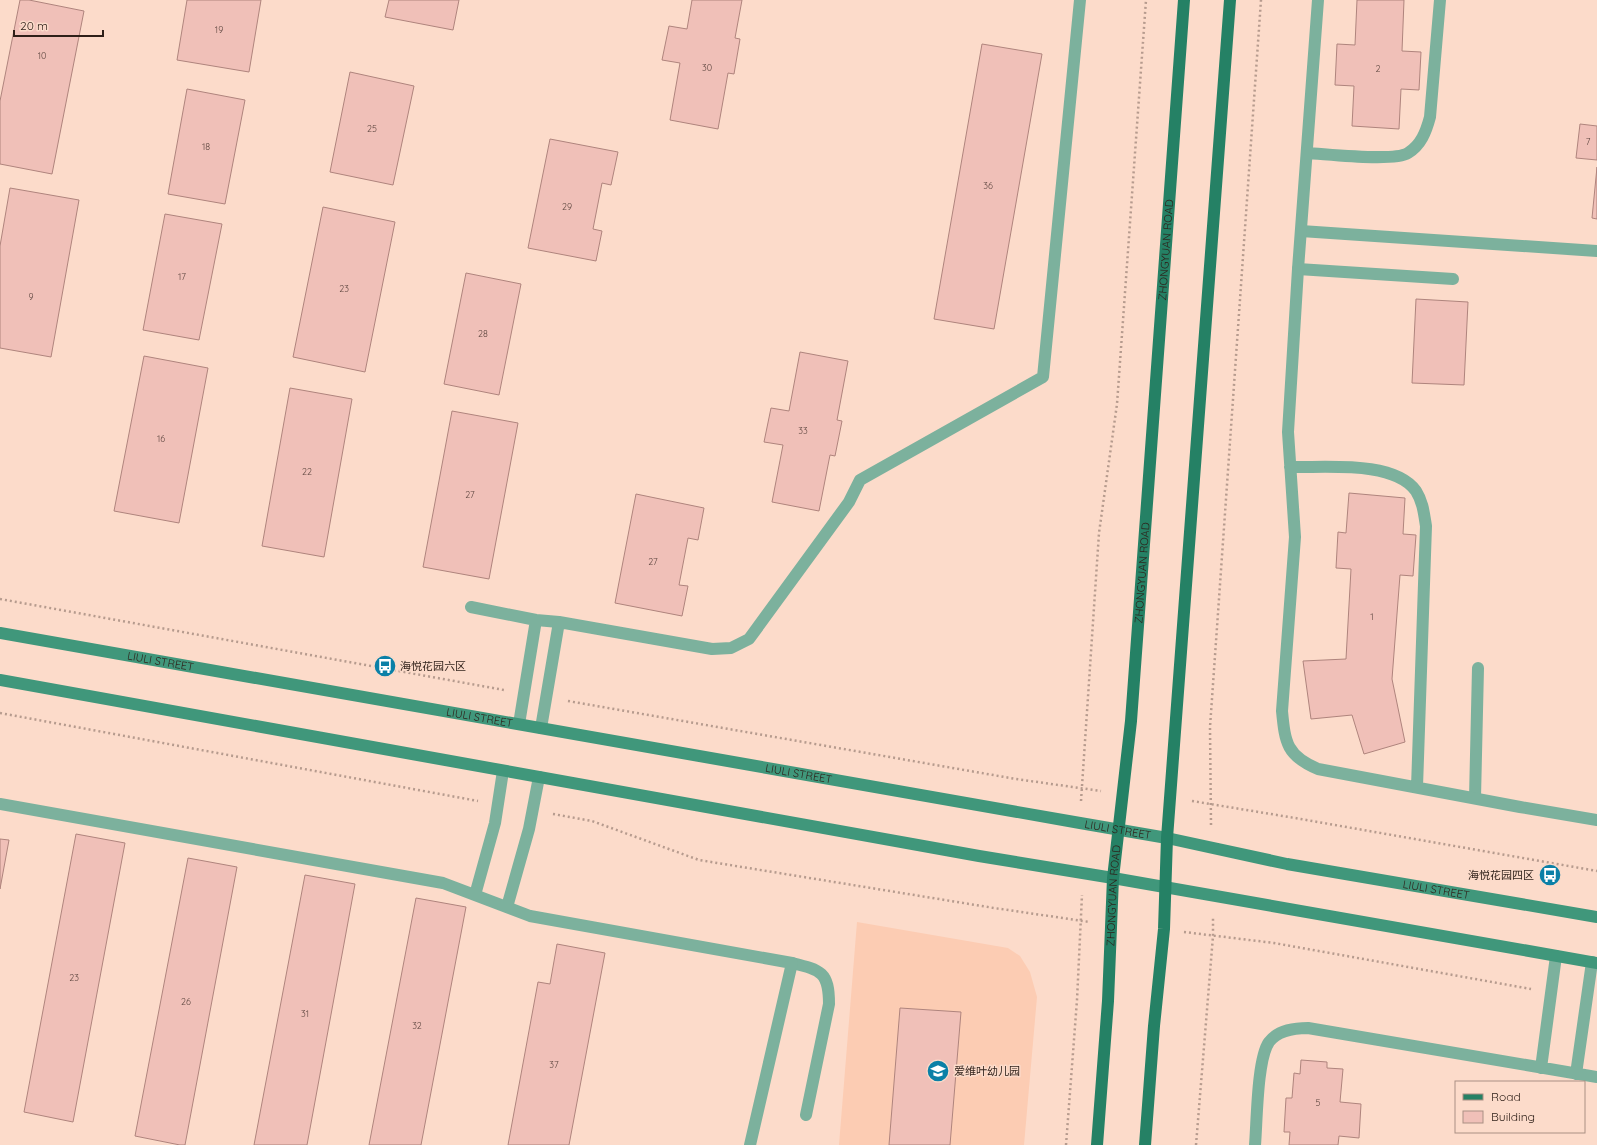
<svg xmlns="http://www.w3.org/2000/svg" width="1597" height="1145" viewBox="0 0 1597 1145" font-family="Quicksand,'Noto Sans SC',sans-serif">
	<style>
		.built { fill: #fcccb3 }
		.building { fill: #f0c0b8; stroke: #af847d }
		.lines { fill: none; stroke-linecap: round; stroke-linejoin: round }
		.path { stroke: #b69b8e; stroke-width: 2.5; stroke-dasharray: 2 3; stroke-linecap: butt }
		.service { stroke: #7cb19d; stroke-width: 12 }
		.minor { stroke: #7cb19d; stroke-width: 12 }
		.secondary { stroke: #40977b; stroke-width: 12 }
		.primary { stroke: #258165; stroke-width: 12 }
		.labels { text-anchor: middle; stroke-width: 3; stroke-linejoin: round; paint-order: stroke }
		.number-label { font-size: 9px; fill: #5e4740 }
		.street-label { font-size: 11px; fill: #2e1f18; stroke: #fcdbca }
		.poi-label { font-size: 11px; fill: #2e1f18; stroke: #fcdbca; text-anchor: start }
	</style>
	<rect width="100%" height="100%" fill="#fcdbca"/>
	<!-- built -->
	<path class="built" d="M857 922 1008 948 1020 956 1030 972 1037 997 1024 1145H839Z"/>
	<!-- building -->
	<path class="building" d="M20 0H29L84 11 52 174 0 164V101Z
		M187 0H261L249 72 177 60Z
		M389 0H459L453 30 385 17Z
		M692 0H742L735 38 740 39 734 74 728 73 718 129 670 120 680 63 662 60 669 26 687 29Z
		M1357 0H1404L1402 51 1421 52 1419 90 1401 89 1399 129 1352 126 1354 86 1335 85 1337 44 1355 45Z
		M982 44 1042 54 994 329 934 319Z
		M350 72 414 86 393 185 330 172Z
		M187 89 245 100 225 204 168 194Z
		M1580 124 1597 126V160L1576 158Z
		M550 139 618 152 611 185 602 183 593 229 602 231 596 261 528 248Z
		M1597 167V219L1592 218Z
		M10 188 79 200 51 357 0 348V246Z
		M323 207 395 222 365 372 293 357Z
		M165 214 222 224 199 340 143 330Z
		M466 273 521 284 499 395 444 384Z
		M1416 299 1468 302 1464 385 1412 383Z
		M800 352 848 361 837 420 842 421 835 456 830 455 819 511 772 502 783 445 764 442 771 408 789 411Z
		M144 356 208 368 179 523 114 511Z
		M290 388 352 399 324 557 262 546Z
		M452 411 518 423 489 579 423 567Z
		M1349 493 1405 498 1403 534 1416 535 1413 576 1400 575 1392 679 1405 742 1364 754 1352 715 1311 719 1303 661 1346 659 1351 569 1336 568 1338 532 1346 533Z
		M636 494 704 508 698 540 688 538 679 585 688 586 682 616 615 603Z
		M76 834 125 843 73 1122 24 1112Z
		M0 839 9 840 0 889Z
		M188 858 237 867 185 1145H180L135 1136Z
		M305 875 355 884 307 1145H254Z
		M416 898 466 907 421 1145H369Z
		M557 944 605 953 569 1145H508L538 982 550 984Z
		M900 1008 961 1012 950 1145H889Z
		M1301 1060 1327 1062V1068L1343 1069 1340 1102 1361 1104 1359 1138 1339 1136 1338 1145H1289L1290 1132H1284L1286 1098H1292L1294 1073 1300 1074Z"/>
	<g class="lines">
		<!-- path -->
		<path class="path" d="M0 599 504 690
			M568 701 1016 779 1101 791
			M0 713 478 801
			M1081 801 1099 533 1117 404 1146 0
			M1192 801 1295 818 1597 871
			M553 814 592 821 699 860 994 908 1090 922
			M1211 825 1210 727 1261 0
			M1184 932 1274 943 1531 989
			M1066 1145 1077 1000 1082 895
			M1196 1145 1213 936V918"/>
		<!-- service -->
		<path class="service" d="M1301 231 1597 251
			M1298 269 1453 279
			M1475 798 1478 668
			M792 963C821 970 829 972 829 1004L806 1115"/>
		<!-- minor -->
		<path class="minor" d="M1318 0 1298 269 1288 432 1295 537 1282 711C1285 743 1287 756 1318 769L1520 807 1597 820
			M1307 153C1327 154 1394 162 1408 153 1421 145 1426 132 1430 117L1440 0
			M1290 467C1325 468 1394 460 1416 491 1423 502 1424 514 1426 526L1417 787
			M471 607 536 620 559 622 712 649 731 648 749 639 849 502 860 480 1043 377 1080 0
			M519 724 536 620
			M541 728 559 622
			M0 804 443 883 530 916 792 963 750 1145
			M475 895 495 823 503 771
			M507 907 529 829 539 777
			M1541 1068 1556 956
			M1576 1074 1592 962
			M1255 1145C1257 1122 1257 1059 1269 1042 1278 1030 1294 1028 1308 1028L1597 1077"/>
		<!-- secondary -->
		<g class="secondary">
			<path id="s1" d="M0 633 1080 823 1167 838 1287 864 1597 917"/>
			<path d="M0 680 979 856 1113 878 1597 963"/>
		</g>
		<!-- primary -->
		<g class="primary">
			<path id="s2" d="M1097 1145 1108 1001 1113 878 1131 721 1184 0"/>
			<path d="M1145 1145 1154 1026 1164 929 1167 838 1230 0"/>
		</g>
	</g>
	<!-- icons -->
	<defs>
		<g id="bus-disc" transform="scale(1.15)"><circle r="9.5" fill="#0b80a7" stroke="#fcdbca"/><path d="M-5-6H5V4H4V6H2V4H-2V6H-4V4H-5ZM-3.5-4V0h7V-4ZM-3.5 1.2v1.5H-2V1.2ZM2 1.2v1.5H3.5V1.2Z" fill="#fff"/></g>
		<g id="school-disc" transform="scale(1.15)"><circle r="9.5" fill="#0b80a7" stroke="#fcdbca"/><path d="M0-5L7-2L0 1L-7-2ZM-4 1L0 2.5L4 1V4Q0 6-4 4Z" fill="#fff"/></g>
	</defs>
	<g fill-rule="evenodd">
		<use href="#bus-disc" x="385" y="666"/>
		<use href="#bus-disc" x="1550" y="875"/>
		<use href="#school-disc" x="938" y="1071"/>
	</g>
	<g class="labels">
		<!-- number labels -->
		<g class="number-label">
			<text x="219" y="33">19</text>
			<text x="42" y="59">10</text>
			<text x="707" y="71">30</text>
			<text x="1378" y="72">2</text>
			<text x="372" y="132">25</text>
			<text x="1588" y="145">7</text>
			<text x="206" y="150">18</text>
			<text x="988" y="189">36</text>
			<text x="567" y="210">29</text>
			<text x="182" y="280">17</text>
			<text x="344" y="292">23</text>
			<text x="31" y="300">9</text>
			<text x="483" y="337">28</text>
			<text x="803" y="434">33</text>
			<text x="161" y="442">16</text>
			<text x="307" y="475">22</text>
			<text x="470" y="498">27</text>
			<text x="653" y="565">27</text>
			<text x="1372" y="620">1</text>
			<text x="74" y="981">23</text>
			<text x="186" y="1005">26</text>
			<text x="305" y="1017">31</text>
			<text x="417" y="1029">32</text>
			<text x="554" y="1068">37</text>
			<text x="1318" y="1106">5</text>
		</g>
		<!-- street labels -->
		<g class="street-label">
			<text dy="4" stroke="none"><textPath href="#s2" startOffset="898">ZHONGYUAN ROAD</textPath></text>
			<text dy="4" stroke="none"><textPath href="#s2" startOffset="574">ZHONGYUAN ROAD</textPath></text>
			<text dy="4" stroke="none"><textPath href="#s1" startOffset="163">LIULI STREET</textPath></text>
			<text dy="4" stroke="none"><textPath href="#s1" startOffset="487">LIULI STREET</textPath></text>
			<text dy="4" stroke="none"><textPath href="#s1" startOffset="811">LIULI STREET</textPath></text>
			<text dy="4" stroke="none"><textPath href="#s1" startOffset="1135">LIULI STREET</textPath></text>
			<text dy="4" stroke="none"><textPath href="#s1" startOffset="1459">LIULI STREET</textPath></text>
			<text dy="4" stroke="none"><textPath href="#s2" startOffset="250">ZHONGYUAN ROAD</textPath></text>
		</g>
		<!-- poi labels -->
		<g class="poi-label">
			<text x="400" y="670">海悦花园六区</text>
			<text x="1534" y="879" text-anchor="end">海悦花园四区</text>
			<text x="954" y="1075">爱维叶幼儿园</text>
		</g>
	</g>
	<!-- legend -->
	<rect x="1455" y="1081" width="130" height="52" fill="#fcdbca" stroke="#aa9083"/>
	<rect x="1463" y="1094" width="20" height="6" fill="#258165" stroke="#aa9083"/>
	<text x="1491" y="1101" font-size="12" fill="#2e1f18">Road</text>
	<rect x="1463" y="1111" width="20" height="12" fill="#f0c0b8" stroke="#aa9083"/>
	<text x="1491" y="1121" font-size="12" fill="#2e1f18">Building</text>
	<!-- scale -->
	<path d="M14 30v6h89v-6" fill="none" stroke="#2e1f18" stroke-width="2"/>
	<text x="20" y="30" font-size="12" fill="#2e1f18" stroke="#fcdbca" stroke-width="3" paint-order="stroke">20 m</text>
</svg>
